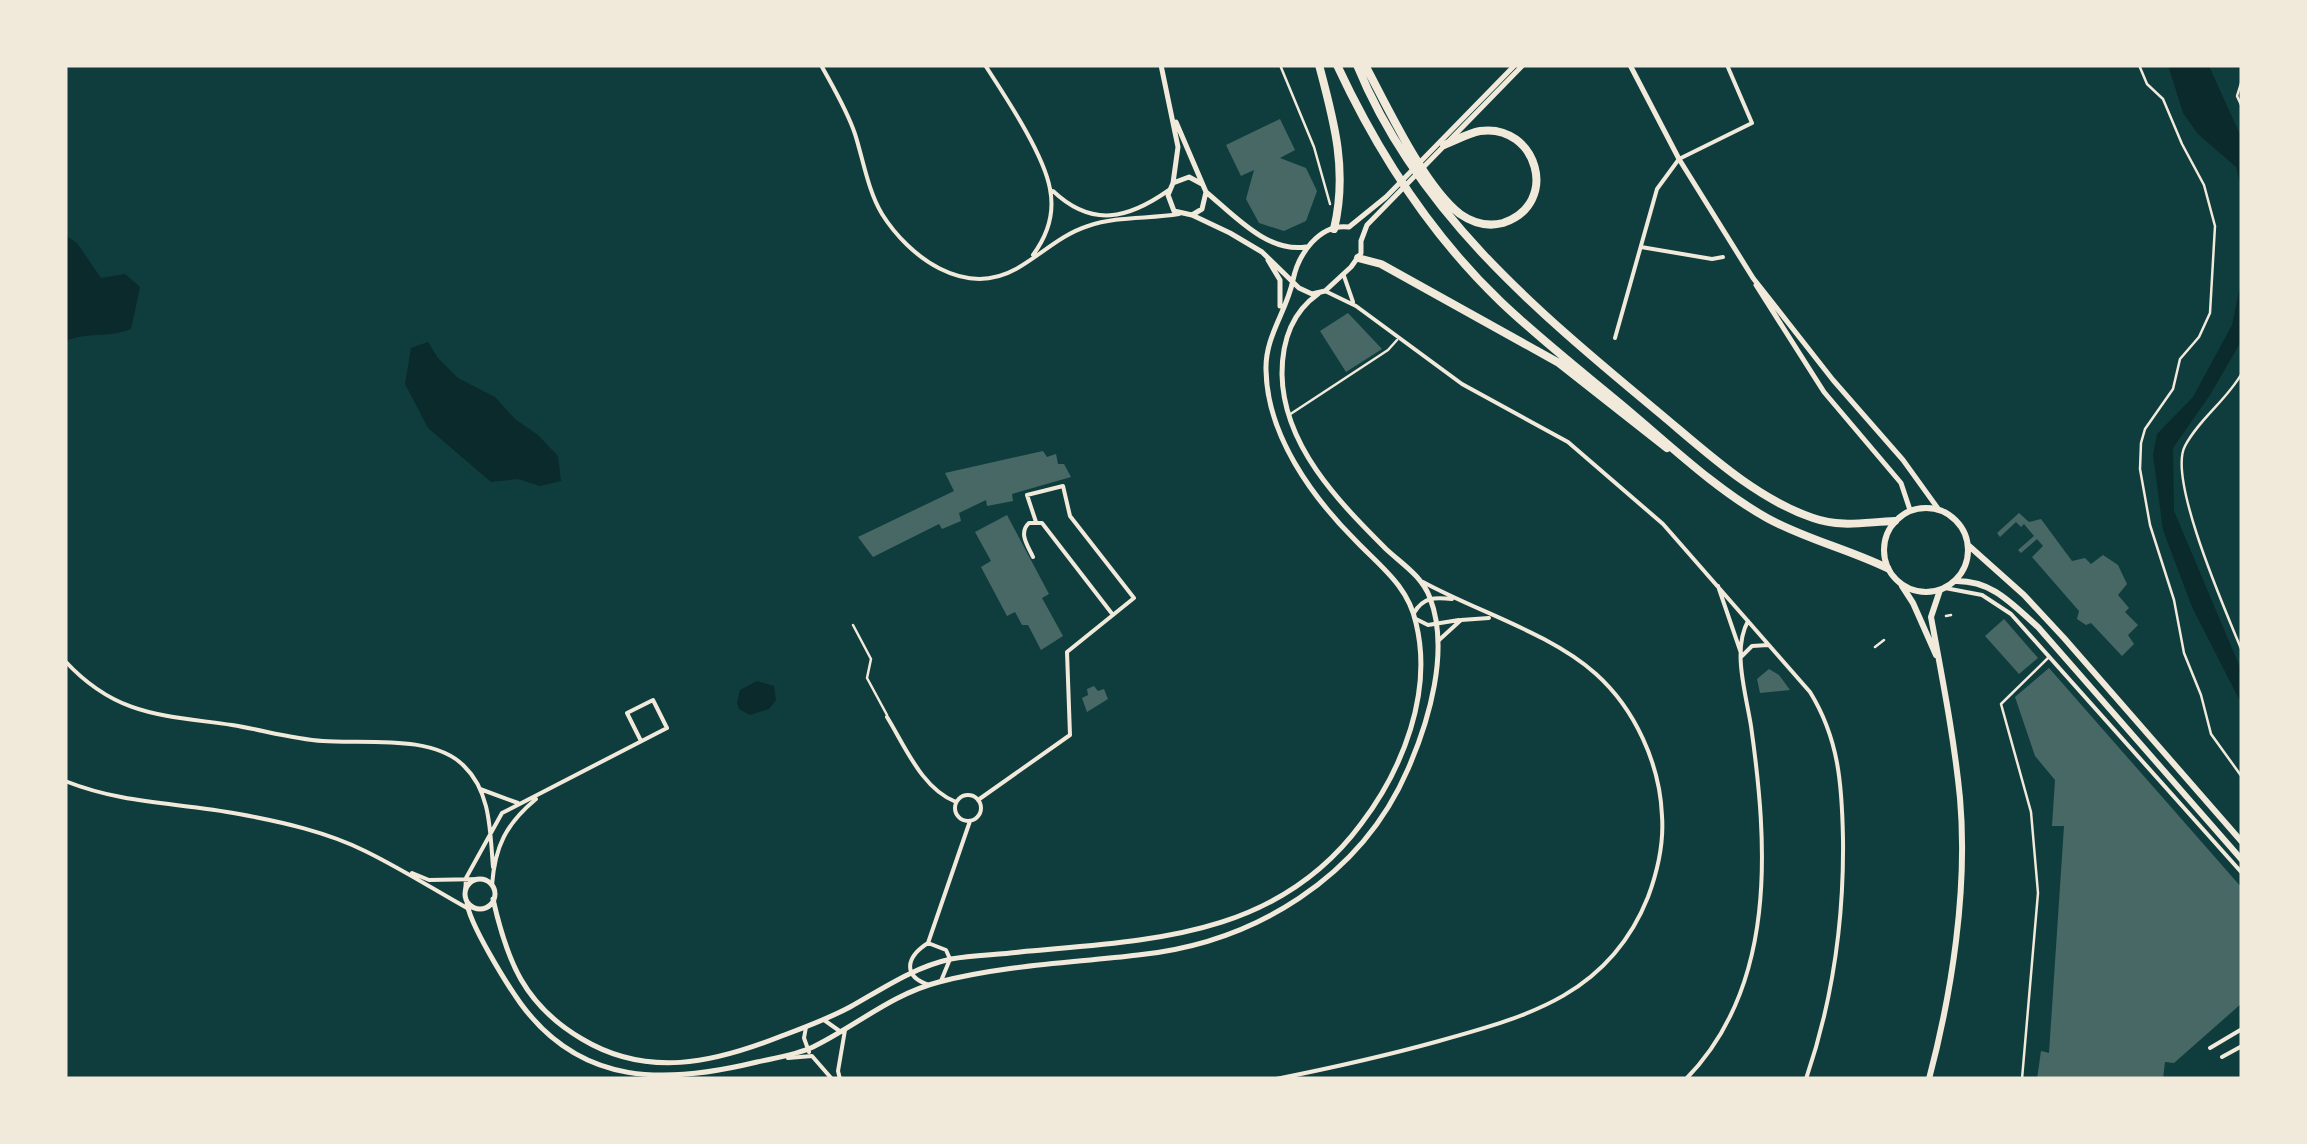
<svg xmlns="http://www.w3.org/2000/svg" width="2307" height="1144" viewBox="0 0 2307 1144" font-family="Bitter,serif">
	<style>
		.water { fill: #0a2a2b }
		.building { fill: #486865 }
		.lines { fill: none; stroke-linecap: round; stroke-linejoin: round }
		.path { stroke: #f1e9da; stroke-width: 2.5 }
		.service { stroke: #f1e9da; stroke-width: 2.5 }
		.pedestrian { stroke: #f1e9da; stroke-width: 2.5 }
		.minor { stroke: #f1e9da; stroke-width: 4 }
		.tertiary { stroke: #f1e9da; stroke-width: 5 }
		.primary { stroke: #f1e9da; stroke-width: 6 }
		.trunk { stroke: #f1e9da; stroke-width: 6 }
		.motorway { stroke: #f1e9da; stroke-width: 8 }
	</style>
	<rect width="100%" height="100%" fill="#0f3d3e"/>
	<!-- water -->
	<path class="water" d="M2168 65 2209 66 2242 139V192L2236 167 2198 134 2183 113Z
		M65 235 77 243 101 278 125 274 140 287 131 329C108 338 88 332 65 341Z
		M2242 276V340L2210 395 2173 448 2174 511 2242 672V705L2192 607 2163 530 2153 455 2157 434 2193 397 2232 325Z
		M428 342 438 358 458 378 495 397 515 419 538 435 558 456 561 481 540 486 518 479 491 482 428 428 405 384 411 348Z
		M757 681 774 686 776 700 769 709 750 715 739 709 737 703 740 690Z"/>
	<!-- building -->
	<path class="building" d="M1280 119 1295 150 1280 158 1306 168 1317 191 1306 221 1284 231 1259 223 1246 199 1254 170 1241 176 1226 145Z
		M1348 313 1382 349 1346 372 1320 331Z
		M1043 451 1047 457 1056 454 1058 464H1064L1071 477 1012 494 1013 501 987 506 986 500 959 513 961 521 942 529 939 524 873 557 858 537 954 491 945 473Z
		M2019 513 2029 522 2041 519 2072 561 2085 558 2091 564 2103 555 2118 565 2127 584 2118 595 2129 608 2125 612 2138 625 2128 635 2134 644 2122 656 2091 623 2086 625 2077 619 2079 611 2032 557 2043 546 2037 539 2021 553 2018 550 2034 536 2024 524 2021 527 2016 522 2000 537 1997 533Z
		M1007 515 1049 594 1042 598 1063 636 1041 650 1028 625H1022L1015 612 1007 616 981 567 991 561 975 532Z
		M2004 619 2038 658 2019 674 1985 636Z
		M2049 668 2242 888V1003L2174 1063 2165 1062 2163 1079H2037L2041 1051 2049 1053 2064 826H2052L2055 780 2035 756 2015 697Z
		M1769 669 1779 675 1790 690 1760 693 1757 679Z
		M1094 686 1098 691 1104 689 1108 699 1087 712 1082 698 1088 695 1087 689Z"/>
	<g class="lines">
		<!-- path -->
		<path class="path" d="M1280 65 1314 147 1330 204
			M2139 65 2147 84 2163 99 2182 144 2204 185 2215 226 2210 313 2199 337 2180 359 2173 389 2145 429 2141 443 2140 469 2150 525 2174 600 2184 653 2201 695 2211 734 2242 777
			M2242 80 2237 96 2242 107
			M2242 373C2227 400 2199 419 2185 446 2167 479 2227 614 2242 651
			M1946 616 1951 615
			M1875 647 1884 640"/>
		<!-- service -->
		<path class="service" d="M2022 1079 2038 893 2031 812 2001 704 2049 657"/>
		<!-- pedestrian -->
		<path class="pedestrian" d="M1289 415 1388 350 1397 340
			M853 625 871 659 867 678 887 715"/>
		<!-- minor -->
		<path class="minor" d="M821 65C833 87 847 110 855 134 863 159 868 191 882 214 909 257 964 298 1016 269 1041 255 1060 235 1088 226 1117 216 1149 219 1179 214
			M985 65C1005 96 1044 154 1050 189 1055 214 1047 236 1033 255
			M1053 191C1092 228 1128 219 1169 190
			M1641 247 1712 259 1723 257
			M1344 276 1353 302
			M1325 291 1356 306 1462 384 1568 442 1663 524 1810 692C1839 739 1842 785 1843 839 1844 923 1833 1000 1806 1079
			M1615 338 1657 189 1679 159 1752 123 1727 65
			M1033 557C1028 546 1018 533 1029 523H1042L1113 615
			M1718 586 1741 653
			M1945 588 1982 595 2011 614 2242 873
			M1414 613C1423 597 1435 597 1452 599
			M1416 619 1428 625 1459 620
			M1438 641 1461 620 1489 618
			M1742 656 1752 646 1768 645
			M65 661C117 717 163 715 232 725 263 730 292 739 323 741 363 744 433 734 464 766 491 792 490 832 493 867
			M887 717C905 746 922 789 956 802
			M65 781C126 805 177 802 239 814 282 822 327 832 365 851 400 868 433 889 467 908L473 907
			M480 789 518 803
			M955 808a13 13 0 1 1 26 0a13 13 0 1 1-26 0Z
			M978 800 1070 735 1067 652 1134 598 1070 516 1063 486 1027 495 1036 522
			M412 873 429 880 481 879
			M492 885C495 846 506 824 536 799
			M465 894 466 878 502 813 667 728 653 700 627 713 641 741
			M928 943 970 821
			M929 985C902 976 906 957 928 943L946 950 950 959 941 981
			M824 1020 841 1032
			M806 1027 804 1038 809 1052
			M2210 1048 2242 1029
			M2222 1057 2242 1046
			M788 1058 812 1056 832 1079
			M840 1079 838 1071 845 1030
			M1276 1079C1331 1068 1385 1056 1439 1041 1530 1016 1610 993 1648 897 1658 870 1664 844 1662 816 1660 764 1635 709 1596 674 1550 633 1478 612 1423 582
			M1686 1079C1777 986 1768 846 1751 726 1746 694 1732 650 1748 621"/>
		<!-- tertiary -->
		<path class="tertiary" d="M1161 65 1178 147 1173 183 1168 195 1174 211 1192 215 1230 233 1262 252 1299 288 1312 294 1325 291 1351 267 1361 253V241L1367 225 1523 65
			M1630 65 1679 159 1753 278 1833 380 1903 460 1939 510
			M1176 122 1206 192 1202 209 1192 215
			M1173 183 1189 177 1202 184
			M1206 192C1234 215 1267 253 1306 247
			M1268 260 1280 280V306
			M1756 285 1824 392 1901 483 1910 510
			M465 894a15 15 0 1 1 30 0a15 15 0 1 1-30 0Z
			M493 899C507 961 524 1005 582 1039 647 1078 713 1063 779 1037 803 1028 828 1019 850 1007 882 989 914 967 951 959 973 955 997 955 1020 952 1148 940 1276 939 1361 824 1403 769 1433 692 1416 623 1408 586 1381 567 1356 541 1312 497 1267 435 1266 370 1265 336 1287 311 1293 280 1298 255 1319 223 1349 227L1386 197 1515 65
			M467 902C468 922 508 986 521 1004 582 1087 667 1084 757 1062 775 1058 796 1055 813 1047 856 1026 892 994 939 982 1005 965 1071 963 1138 955 1254 943 1361 878 1408 769 1429 721 1450 650 1430 598 1422 576 1402 564 1386 549 1338 501 1283 445 1282 374 1282 341 1291 313 1318 294"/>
		<!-- primary -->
		<path class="primary" d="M1902 586 1913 603 1936 655
			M1929 1079C1952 992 1968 889 1960 798 1954 737 1942 677 1931 617L1940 590"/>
		<!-- trunk -->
		<path class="trunk" d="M1884 550a42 42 0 1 1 84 0a42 42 0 1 1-84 0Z
			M1968 545 2024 595 2064 638 2242 842
			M1955 581C1992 580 2012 604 2038 627L2242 860"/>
		<!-- motorway -->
		<path class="motorway" d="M1319 65C1334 121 1348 171 1334 229
			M1337 65C1378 153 1430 234 1501 302 1541 340 1586 375 1629 411 1673 448 1717 490 1767 518 1805 539 1848 549 1887 568
			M1357 65C1417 212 1538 312 1657 411 1704 450 1754 498 1813 518 1842 528 1865 522 1895 521
			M1365 65C1387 106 1424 186 1460 214 1473 223 1488 227 1503 223 1561 204 1537 123 1480 131 1468 133 1455 141 1444 145
			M1358 258 1381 264 1559 363 1667 448"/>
	</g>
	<!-- border -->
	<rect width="2307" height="1144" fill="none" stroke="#f1e9da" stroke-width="135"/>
</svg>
